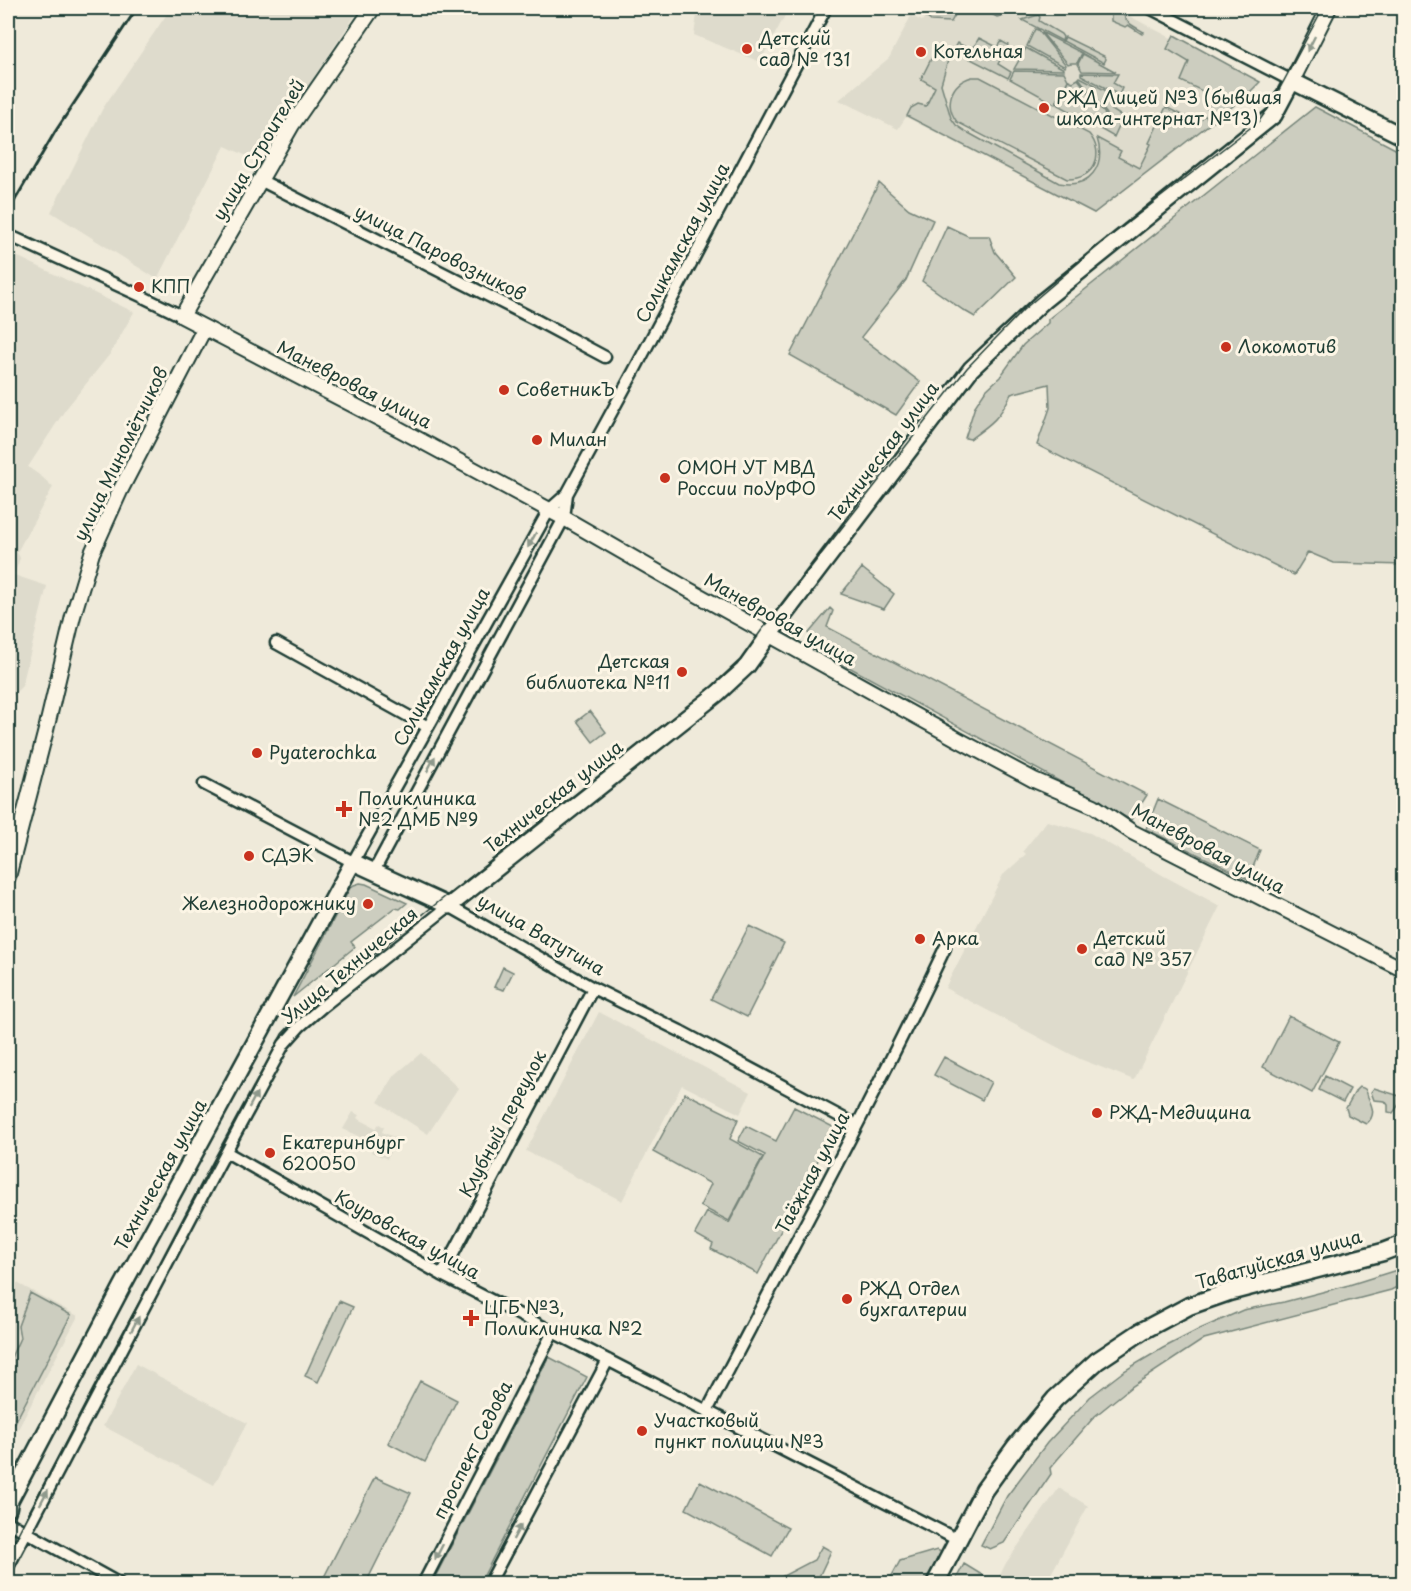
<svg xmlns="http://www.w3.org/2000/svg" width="1411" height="1591" viewBox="0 0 1411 1591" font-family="'Playpen Sans',sans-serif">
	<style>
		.built { fill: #dedbcc }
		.green { fill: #cccdbf; stroke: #76857a; stroke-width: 1.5 }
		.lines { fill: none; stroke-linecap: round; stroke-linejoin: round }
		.minor-casing { stroke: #1f3d34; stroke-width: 15 }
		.tertiary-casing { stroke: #1f3d34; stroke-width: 18 }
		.secondary-casing { stroke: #1f3d34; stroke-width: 20 }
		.primary-casing { stroke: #1f3d34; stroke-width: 21 }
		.minor { stroke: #fcf5e5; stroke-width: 10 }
		.tertiary { stroke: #fcf5e5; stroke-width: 14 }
		.secondary { stroke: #fcf5e5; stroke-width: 15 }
		.primary { stroke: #fcf5e5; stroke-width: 16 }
		.tram { stroke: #1f3d34; stroke-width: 1.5 }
		.rail { stroke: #1f3d34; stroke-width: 3 }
		.oneway { fill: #8e998c }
		.poi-dot { fill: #c8321e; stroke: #fcf5e5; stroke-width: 2 }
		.labels { text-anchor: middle; stroke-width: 6; stroke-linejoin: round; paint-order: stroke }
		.poi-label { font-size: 18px; fill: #1f3d34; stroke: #fcf5e5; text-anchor: start }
		.street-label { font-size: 18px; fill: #1f3d34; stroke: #fcf5e5 }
	</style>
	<rect width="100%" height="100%" fill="#efeada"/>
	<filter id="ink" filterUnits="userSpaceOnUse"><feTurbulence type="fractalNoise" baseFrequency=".0167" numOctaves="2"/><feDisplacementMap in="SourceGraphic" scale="12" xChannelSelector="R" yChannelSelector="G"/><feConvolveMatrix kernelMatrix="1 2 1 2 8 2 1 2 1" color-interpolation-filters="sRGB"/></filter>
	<g filter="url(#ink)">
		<!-- built -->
		<path class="built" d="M171 8H360L258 161 225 146 157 279 51 212 103 108Z
			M698 8H789L760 62 694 35Z
			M931 8H1114L1259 84 1246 97 1094 214 906 117 898 129 839 100 889 58 911 16 922 21Z
			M10 253 134 312 110 354 65 410 28 467 42 477 53 487 17 552 20 558 14 575 47 586 22 686 8 700V257Z
			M1047 821 1090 833 1164 876 1220 906 1134 1080 1080 1059 945 988 1003 875 1026 854 1023 851Z
			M599 1012 751 1092 740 1114 682 1085 622 1201 526 1151Z
			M421 1053 458 1088 428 1134 378 1102 395 1075Z
			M353 1112 359 1115 357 1118 376 1128 379 1124 384 1127 382 1132 396 1138 387 1159 371 1152 375 1144 343 1129Z
			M8 1278 78 1316 8 1448Z
			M136 1364 247 1423 214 1485 103 1426Z
			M1059 1488 1088 1506 1046 1583H996L1006 1563Z"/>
		<!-- green -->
		<path class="green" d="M932 8H959L951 22 931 21 926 17Z
			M980 8H1035L997 17Z
			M1108 8H1118L1121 9C1126 23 1131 25 1144 32L1142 34 1128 25 1125 27 1111 21V11Z
			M1038 15 1040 17 1039 21 1061 34 1063 37 1062 41 1022 20Z
			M1035 29 1038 30 1066 65 1065 67 1027 46Z
			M1041 32 1082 53 1077 63H1071L1068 64Z
			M1174 35 1260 82 1246 96 1214 121 1207 109 1213 96 1181 81 1189 62 1167 49Z
			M1065 37 1104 56 1106 59 1104 63 1063 41Z
			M979 38 997 47 1001 41 1008 45 998 64 1011 72 1008 78 953 50 957 43 972 50Z
			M1026 48 1064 69V70L1014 69Z
			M935 51 949 57 941 84 951 118 956 125 965 131 1059 183C1090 189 1106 166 1097 138L1121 151 1118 157 1139 168 1151 144 1149 143 1166 107 1193 121 1196 119 1200 121 1204 115 1212 122 1094 213 907 116 911 108 918 104 926 106 935 87 921 79Z
			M1083 54 1116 72 1082 71 1078 64Z
			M1014 71 1064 72 1068 80 1055 104 1010 79Z
			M1081 73 1118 74 1113 83 1122 88 1119 95 1081 75Z
			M972 77H980L1089 134C1106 154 1094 180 1067 179L957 122C944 105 950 83 972 77Z
			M1080 77 1118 97 1112 110 1123 117 1114 137 1100 129 1107 114 1079 78Z
			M1078 79 1105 114 1098 127 1057 104 1069 80 1073 82Z
			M1315 107 1403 153V565L1334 563 1308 552 1294 575 1037 445 1050 408 1049 384 1011 394C1000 418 991 424 970 439L965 438 975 406 985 391 1000 377 1023 345 1048 323V319Z
			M879 183 909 209 933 220 906 280 861 337 920 382 896 415 790 355Z
			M947 226 968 236H989L995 252 1016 277 975 317 963 310 922 281Z
			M862 568 894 594 884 609 841 594Z
			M830 608 833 611 827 627 1147 795 1131 820 812 647 809 633Z
			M590 711 606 732 593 742 577 721Z
			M1158 799 1260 850 1248 879 1146 829Z
			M360 883 366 884 407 903 400 909 395 908 351 942 355 947 293 997 350 888 354 885Z
			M749 926 784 943 747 1017 711 999Z
			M503 967 513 972 504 990 494 987Z
			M1289 1016 1339 1042 1312 1093 1263 1067Z
			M944 1057 991 1082 982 1100 934 1075Z
			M1325 1076 1350 1089 1343 1102 1319 1090Z
			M1359 1087C1367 1088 1366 1091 1368 1097 1373 1108 1376 1116 1366 1124L1348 1115 1346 1108 1356 1090Z
			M1374 1088 1403 1097V1099L1393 1113 1388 1112V1105L1385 1101 1374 1100 1371 1092Z
			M685 1093 738 1119 730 1139 763 1157 729 1221 700 1206 711 1184 653 1152Z
			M794 1107 835 1128 758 1274 711 1249 713 1244 695 1234 707 1212 729 1223 765 1155 738 1141 746 1126 776 1141Z
			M1403 1268V1284L1391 1290 1204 1339 1131 1387 1095 1416 1050 1468 1051 1474 1004 1543 990 1549 981 1545 1007 1496 1047 1443 1090 1397 1124 1371 1163 1348 1200 1329 1243 1310 1284 1302 1349 1285Z
			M30 1293 71 1315 8 1436V1364L20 1338 18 1326Z
			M339 1301 353 1307 318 1382 305 1376Z
			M549 1357 587 1377 480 1583H432Z
			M420 1381 457 1400 425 1462 388 1443Z
			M375 1477 411 1493 366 1583H321Z
			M700 1481 788 1528 772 1556 686 1509Z
			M822 1546 831 1551 816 1583H778L781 1577 814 1560Z
			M937 1550 941 1552 924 1583H888L900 1561Z
			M964 1564 987 1578 984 1583H954Z"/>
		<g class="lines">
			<!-- minor casing -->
			<g class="minor-casing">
				<path id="minor" d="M1150 8 1292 81
					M260 180 534 319 605 357
					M8 235 141 296 182 316
					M276 643 428 727
					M204 784 353 862 549 510 567 494
					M374 871 564 518 567 494 634 371 826 8
					M226 1152 442 1275 958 1540
					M442 1275 593 988
					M707 1411C787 1257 871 1105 945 948
					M8 1522 120 1584
					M8 1567 218 1166 284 1044 300 1026 322 1007 449 906 593 988 680 1031 856 1125
					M423 1584 553 1332
					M489 1584 608 1360"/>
			</g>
			<!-- tertiary casing -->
			<g class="tertiary-casing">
				<path id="tertiary" d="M373 8 292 125 182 316 388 423 564 518 689 590 959 740 1034 780 1094 806 1132 832 1404 970
					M1292 81 1329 8
					M8 877 46 730 73 616 92 553 120 491 204 329"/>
			</g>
			<!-- secondary casing -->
			<g class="secondary-casing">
				<path id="secondary" d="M8 1509 10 1500 122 1287 353 862 449 906 718 693 747 666 769 635 971 369 1043 301 1274 115 1292 81 1404 137"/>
			</g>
			<!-- primary casing -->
			<g class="primary-casing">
				<path id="primary" d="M935 1584 984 1490 1016 1446 1055 1399 1097 1361 1142 1331 1189 1306 1229 1292 1383 1252 1404 1244"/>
			</g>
			<!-- minor -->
			<use href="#minor" class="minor"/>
			<!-- tertiary -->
			<use href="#tertiary" class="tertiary"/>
			<!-- secondary -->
			<use href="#secondary" class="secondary"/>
			<!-- primary -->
			<use href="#primary" class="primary"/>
			<!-- tram -->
			<path class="tram" d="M8 1553 109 1358 214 1164 282 1034 295 1020 427 911 713 686 737 665 761 631 967 368 1023 310 1104 241 1259 121 1272 103 1323 8"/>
			<!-- rail -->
			<path class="rail" d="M8 212 55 132 137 8"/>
		</g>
		<!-- one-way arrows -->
		<defs><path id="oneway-solid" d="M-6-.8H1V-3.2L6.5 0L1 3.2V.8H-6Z" transform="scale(1.5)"/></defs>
		<g class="oneway">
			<use href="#oneway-solid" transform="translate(1311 44) rotate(117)"/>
			<use href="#oneway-solid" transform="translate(532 540) rotate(119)"/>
			<use href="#oneway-solid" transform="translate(431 764) rotate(-62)"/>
			<use href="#oneway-solid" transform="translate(253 1100) rotate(-62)"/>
			<use href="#oneway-solid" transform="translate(135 1324) rotate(-62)"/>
			<use href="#oneway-solid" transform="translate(44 1497) rotate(-62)"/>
			<use href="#oneway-solid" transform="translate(517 1532) rotate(-62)"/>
			<use href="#oneway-solid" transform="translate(439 1552) rotate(117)"/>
		</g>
	</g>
	<!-- markers -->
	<g class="poi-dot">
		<circle cx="747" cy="49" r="6"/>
		<circle cx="921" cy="52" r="6"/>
		<circle cx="1044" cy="108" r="6"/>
		<circle cx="139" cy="287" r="6"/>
		<circle cx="1226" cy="347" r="6"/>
		<circle cx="504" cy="390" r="6"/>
		<circle cx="537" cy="440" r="6"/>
		<circle cx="665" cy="478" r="6"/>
		<circle cx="682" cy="672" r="6"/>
		<circle cx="257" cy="753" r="6"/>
		<path d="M341 800h6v6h6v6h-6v6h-6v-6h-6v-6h6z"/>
		<circle cx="249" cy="856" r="6"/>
		<circle cx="368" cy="904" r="6"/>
		<circle cx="920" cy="939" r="6"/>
		<circle cx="1082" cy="949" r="6"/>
		<circle cx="1097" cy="1113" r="6"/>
		<circle cx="270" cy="1153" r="6"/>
		<circle cx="847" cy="1299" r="6"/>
		<path d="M468 1309h6v6h6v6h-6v6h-6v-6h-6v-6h6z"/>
		<circle cx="642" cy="1431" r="6"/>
	</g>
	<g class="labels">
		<!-- poi labels -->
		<g class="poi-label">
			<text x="759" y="45">Детский<tspan x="759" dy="21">сад № 131</tspan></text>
			<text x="933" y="58">Котельная</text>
			<text x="1056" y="104">РЖД Лицей №3 (бывшая<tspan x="1056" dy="21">школа-интернат №13)</tspan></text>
			<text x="151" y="293">КПП</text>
			<text x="1238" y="353">Локомотив</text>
			<text x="516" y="396">СоветникЪ</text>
			<text x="549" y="446">Милан</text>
			<text x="677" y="474">ОМОН УТ МВД<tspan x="677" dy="21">России поУрФО</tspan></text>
			<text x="670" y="668" text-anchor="end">Детская<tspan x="670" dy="21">библиотека №11</tspan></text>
			<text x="269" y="759">Pyaterochka</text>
			<text x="358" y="805">Поликлиника<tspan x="358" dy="21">№2 ДМБ №9</tspan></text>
			<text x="261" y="862">СДЭК</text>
			<text x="356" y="910" text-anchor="end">Железнодорожнику</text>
			<text x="932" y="945">Арка</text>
			<text x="1094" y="945">Детский<tspan x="1094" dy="21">сад № 357</tspan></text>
			<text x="1109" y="1119">РЖД-Медицина</text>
			<text x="282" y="1149">Екатеринбург<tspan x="282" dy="21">620050</tspan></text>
			<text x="859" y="1295">РЖД Отдел<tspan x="859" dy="21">бухгалтерии</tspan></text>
			<text x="484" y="1314">ЦГБ №3,<tspan x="484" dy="21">Поликлиника №2</tspan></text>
			<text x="654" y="1427">Участковый<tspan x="654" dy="21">пункт полиции №3</tspan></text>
		</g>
		<!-- street labels -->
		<g class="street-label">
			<text transform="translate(259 150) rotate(-59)" y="6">улица Строителей</text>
			<text transform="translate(683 243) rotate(-62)" y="6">Соликамская улица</text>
			<text transform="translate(440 253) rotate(27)" y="6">улица Паровозников</text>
			<text transform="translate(354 385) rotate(27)" y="6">Маневровая улица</text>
			<text transform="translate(884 452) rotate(-53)" y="6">Техническая улица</text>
			<text transform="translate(121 454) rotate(-64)" y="6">улица Миномётчиков</text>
			<text transform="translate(780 620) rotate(29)" y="6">Маневровая улица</text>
			<text transform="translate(442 667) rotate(-61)" y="6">Соликамская улица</text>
			<text transform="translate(554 797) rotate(-38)" y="6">Техническая улица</text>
			<text transform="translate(1208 849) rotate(28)" y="6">Маневровая улица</text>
			<text transform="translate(541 935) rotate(30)" y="6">улица Ватутина</text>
			<text transform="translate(350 966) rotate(-40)" y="6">Улица Техническая</text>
			<text transform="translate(503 1124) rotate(-62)" y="6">Клубный переулок</text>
			<text transform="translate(813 1173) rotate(-62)" y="6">Таёжная улица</text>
			<text transform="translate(161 1175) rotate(-61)" y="6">Техническая улица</text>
			<text transform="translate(407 1235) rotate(29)" y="6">Коуровская улица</text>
			<text transform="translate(1279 1260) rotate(-16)" y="6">Таватуйская улица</text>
			<text transform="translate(473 1450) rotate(-63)" y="6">проспект Седова</text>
		</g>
	</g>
	<!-- margin -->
	<rect width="1411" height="1591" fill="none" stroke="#fcf5e5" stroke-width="30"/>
	<rect x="15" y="15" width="1381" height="1561" fill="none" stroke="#1f3d34" stroke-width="2" filter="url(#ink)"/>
</svg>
